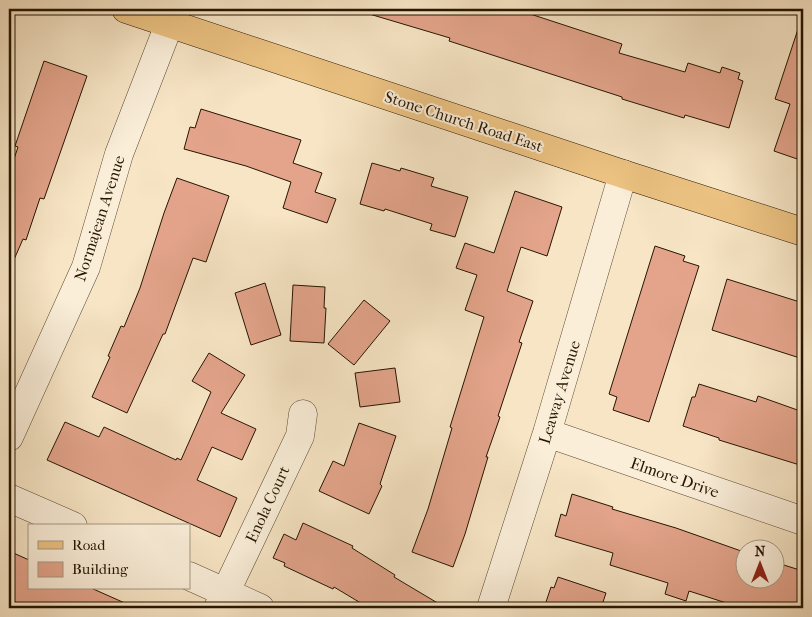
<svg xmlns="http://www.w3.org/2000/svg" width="812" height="617" viewBox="0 0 812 617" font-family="'IM FELL French Canon',serif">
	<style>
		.building { fill: #e3a48b; stroke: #261501 }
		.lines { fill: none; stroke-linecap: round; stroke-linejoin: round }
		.minor-casing { stroke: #5a4932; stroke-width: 29 }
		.major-casing { stroke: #261501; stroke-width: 29 }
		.minor { stroke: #faeed9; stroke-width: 28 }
		.major { stroke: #ecc282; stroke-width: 28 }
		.labels { text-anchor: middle; stroke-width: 4; stroke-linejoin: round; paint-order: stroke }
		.street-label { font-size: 16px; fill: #261501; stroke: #faeed9 }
	</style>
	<rect width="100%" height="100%" fill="#f7e5c5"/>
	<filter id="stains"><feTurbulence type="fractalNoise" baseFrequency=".004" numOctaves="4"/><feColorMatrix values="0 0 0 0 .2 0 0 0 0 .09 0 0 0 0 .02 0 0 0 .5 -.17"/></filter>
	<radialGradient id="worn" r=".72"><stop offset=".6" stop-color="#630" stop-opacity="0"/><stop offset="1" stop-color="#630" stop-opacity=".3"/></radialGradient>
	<!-- building -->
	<path class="building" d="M366 9H515L622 44 619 53 685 72 688 63 720 73 722 67 740 73 738 79 743 81 729 128 685 115 684 118 622 99V97L449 41 450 38 366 13Z
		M800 23H803V161L774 151 790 104 775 99Z
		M44 61 87 76 44 199 40 198 26 240 23 239 9 271V174L18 147 15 146Z
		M201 109 301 140 293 163 322 173 315 192 336 199 327 223 283 208 291 182 246 166 184 149 190 127 195 128Z
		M372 163 400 171 401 168 434 178 431 186 468 197 455 237 430 230 432 224 385 209 384 211 360 204Z
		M177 178 229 196 206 262 193 258 165 334H163L127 413 92 397 110 357 108 356 121 326 124 327 140 288 164 213Z
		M515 191 562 207 547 256 521 247 507 291 533 301 519 342 522 343 498 416 500 417 486 457H488L465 534 453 567 412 552 428 509 452 428 450 427 484 317 465 310 477 275 456 268 465 243 494 253Z
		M655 246 685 256 683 261 699 266 649 422 613 410 617 397 609 394Z
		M727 279 803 303V359L712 330Z
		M265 283 281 335 251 345 235 293Z
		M293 285 325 287 324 308H326L324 343 290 341Z
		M364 300 390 321 354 365 328 344Z
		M209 353 245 375 221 413 256 429 242 460 212 447 197 480 237 498 220 537 47 460 65 422 99 437 104 427 176 460 177 458 181 460 211 392 192 381Z
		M395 368 400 402 360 407 355 373Z
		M699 384 756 402 758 396 803 412V466L719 440V438L683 426 692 397H695Z
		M359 423 396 436 380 484 382 486 369 514 319 491 333 461 344 466Z
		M572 494 613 507 612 509 676 528 744 552V580H774V562L803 571V608H742L689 591 686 601 665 594 668 583 610 565 613 553 555 536 561 514 566 516Z
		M303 523 353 546 352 548 395 575 394 577 446 608H369L334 587 333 589 284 566 285 563 273 558 284 534 296 540Z
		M9 551 29 560V588H91L136 608H28L9 599Z
		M558 577 606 593 601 608H544L551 587 554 588Z"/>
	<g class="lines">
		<!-- minor casing -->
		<g class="minor-casing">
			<path id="minor" d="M547 433 803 521
				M9 437 86 267 119 154 175 9
				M9 498 73 526
				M189 576 260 608
				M218 608 300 436 303 414
				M491 608 547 433 623 174"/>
		</g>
		<!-- major casing -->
		<g class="major-casing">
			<path id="major" d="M126 9 623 174 803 232"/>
		</g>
		<!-- minor -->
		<use href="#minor" class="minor"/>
		<!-- major -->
		<use href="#major" class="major"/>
	</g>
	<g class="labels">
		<!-- street labels -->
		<g class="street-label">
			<text transform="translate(464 121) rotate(18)" y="6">Stone Church Road East</text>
			<text transform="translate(99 218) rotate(-72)" y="6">Normajean Avenue</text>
			<text transform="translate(559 392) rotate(-73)" y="6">Leaway Avenue</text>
			<text transform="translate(675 477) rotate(19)" y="6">Elmore Drive</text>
			<text transform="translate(267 504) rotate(-65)" y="6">Enola Court</text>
		</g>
	</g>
	<!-- margin -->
	<rect width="812" height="617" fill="none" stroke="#f7e5c5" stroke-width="30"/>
	<rect x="10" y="10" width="792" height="597" fill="none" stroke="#261501" stroke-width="2.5"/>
	<rect x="15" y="15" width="782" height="587" fill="none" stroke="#261501"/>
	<!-- legend -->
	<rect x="28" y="524" width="162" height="65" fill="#faeed9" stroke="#a59783"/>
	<rect x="38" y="541" width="25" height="8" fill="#ecc282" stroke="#a59783"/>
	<text x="72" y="550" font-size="15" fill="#261501">Road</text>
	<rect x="38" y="562" width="25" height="15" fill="#e3a48b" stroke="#a59783"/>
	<text x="72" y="574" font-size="15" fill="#261501">Building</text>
	<!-- north arrow -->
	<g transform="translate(760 564)"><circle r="24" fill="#faeed9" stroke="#a59783"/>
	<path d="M0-4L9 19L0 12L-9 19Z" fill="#8f2418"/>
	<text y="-8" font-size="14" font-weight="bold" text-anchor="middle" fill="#261501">N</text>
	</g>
	<rect width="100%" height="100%" filter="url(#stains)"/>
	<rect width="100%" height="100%" fill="url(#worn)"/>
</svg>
